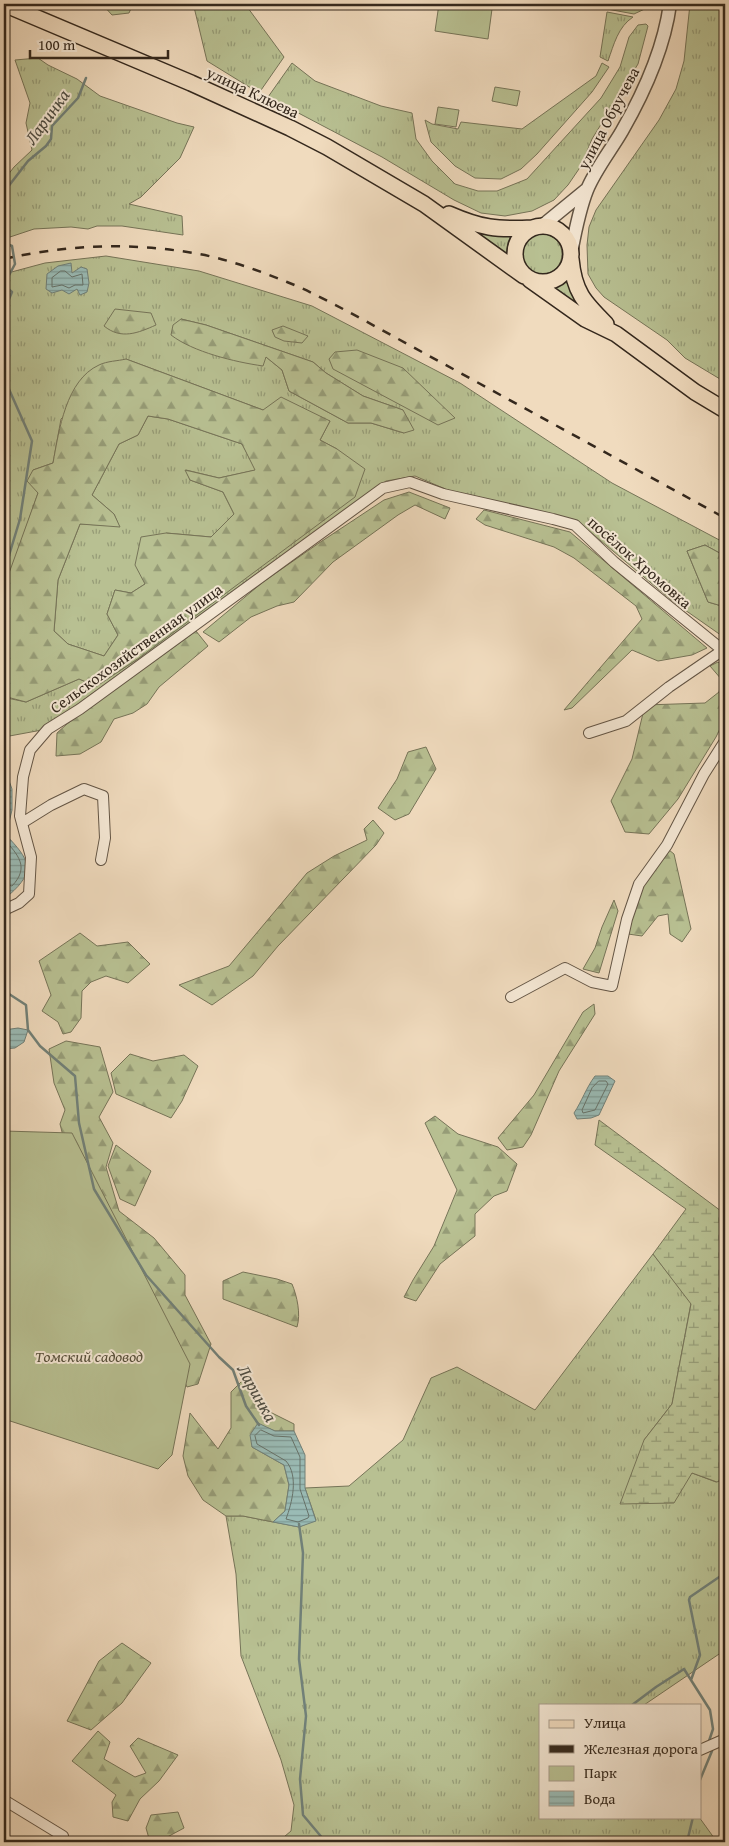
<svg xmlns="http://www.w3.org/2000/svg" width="729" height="1846" viewBox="0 0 729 1846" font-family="'Gentium Book Plus',serif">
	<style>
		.grass { fill: url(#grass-tufts); stroke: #767458; fill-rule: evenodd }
		.forest { fill: url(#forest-firs); stroke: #767458; fill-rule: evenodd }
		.wetland { fill: url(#wetland-marsh); stroke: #767458 }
		.green { fill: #b8c092; stroke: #767458 }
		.water { fill: url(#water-rules); stroke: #718078 }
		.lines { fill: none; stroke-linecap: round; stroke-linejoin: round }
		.shore { stroke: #677269; stroke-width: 1 }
		.stream { stroke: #718078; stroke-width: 2.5 }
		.minor-casing { stroke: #635545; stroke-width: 12 }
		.tertiary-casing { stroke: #635545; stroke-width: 15 }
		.primary-casing { stroke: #34281d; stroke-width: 18 }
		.minor { stroke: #f5e8d5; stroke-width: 10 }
		.tertiary { stroke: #f5e8d5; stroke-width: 12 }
		.primary { stroke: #f0dbbe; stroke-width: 15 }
		.rail { stroke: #34281d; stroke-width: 2.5; stroke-dasharray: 9 9; stroke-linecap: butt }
		.labels { text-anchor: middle; stroke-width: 4; stroke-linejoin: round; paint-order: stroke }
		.street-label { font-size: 16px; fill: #34281d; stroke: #f5e8d5 }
		.park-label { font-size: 16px; font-style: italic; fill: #554e3a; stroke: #f5e8d5 }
		.water-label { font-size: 18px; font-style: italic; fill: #4e4d43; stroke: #f5e8d5 }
	</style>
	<defs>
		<pattern id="grass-tufts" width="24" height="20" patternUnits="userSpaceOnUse" patternTransform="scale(1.25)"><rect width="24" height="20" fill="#b8c092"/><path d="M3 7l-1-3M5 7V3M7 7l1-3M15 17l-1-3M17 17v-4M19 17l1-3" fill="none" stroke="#969c77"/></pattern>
		<pattern id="forest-firs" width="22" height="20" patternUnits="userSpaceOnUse" patternTransform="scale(1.25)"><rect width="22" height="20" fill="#b8c092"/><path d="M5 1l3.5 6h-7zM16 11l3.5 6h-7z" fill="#969c77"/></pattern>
		<pattern id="wetland-marsh" width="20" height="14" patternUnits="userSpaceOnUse" patternTransform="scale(1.25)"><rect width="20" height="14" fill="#b8c092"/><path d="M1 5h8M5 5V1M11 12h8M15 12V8" fill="none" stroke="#969c77"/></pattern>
		<pattern id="water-rules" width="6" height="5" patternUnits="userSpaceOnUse" patternTransform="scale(1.25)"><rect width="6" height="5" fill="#9abbb5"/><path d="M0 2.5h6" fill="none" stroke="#7e9893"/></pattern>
	</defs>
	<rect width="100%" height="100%" fill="#f0dbbe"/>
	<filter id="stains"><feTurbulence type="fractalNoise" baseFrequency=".004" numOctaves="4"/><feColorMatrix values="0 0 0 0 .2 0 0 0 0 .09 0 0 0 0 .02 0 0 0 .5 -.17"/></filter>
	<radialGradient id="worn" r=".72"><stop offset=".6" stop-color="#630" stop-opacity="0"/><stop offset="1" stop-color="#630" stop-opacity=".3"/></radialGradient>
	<!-- grass -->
	<path class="grass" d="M102 4H133L129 13 112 15Z
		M147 4H245L284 57 259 93 207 61 194 7Z
		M608 4H650L649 7 634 14 607 9Z
		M690 4H725V382L685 358 667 340 604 297 596 288 588 274 587 245 589 227 596 210 659 120 676 89 684 61Z
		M607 12 633 17C618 27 614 44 608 61L600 57Z
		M646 24 648 26 638 64 592 139 581 166 568 185 554 200 532 211 505 216 481 213 454 200 382 157 268 97 292 63 315 81 381 106 412 113 416 139 432 161 455 184 478 191H497L527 179 601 98 620 67 629 37 638 25Z
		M38 58 48 65 77 79 100 96 177 123 194 127 180 158 141 197 129 204 182 216 183 235 122 226H97L88 229 71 227 34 229 4 239V180L14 167 32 150 26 123 30 103 15 60Z
		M602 63 609 67 592 92 537 154 521 169 501 179 475 178 455 166 431 142 425 120 432 124 458 129 461 122 522 129 596 76Z
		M468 229 512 234 508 242 506 256Z
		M522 254a20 20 0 1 1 40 0a20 20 0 1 1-40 0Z
		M106 256 199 271 312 306 460 383 612 483 725 543V556L705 545 687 551 708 602 725 607V638L675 603 576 520 450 491 415 476 386 481 42 730 4 737V654L7 698 26 702 79 679 97 686 139 658 238 583 337 449 320 440 330 421 263 410 126 359 61 419 53 463 33 470 38 493 4 591V274L45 263ZM181 319 206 325 313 362 326 373 363 396 403 410 404 433 371 423H348L289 391 282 370 266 357Z
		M566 281 575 300 582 309 553 288Z
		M148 416 168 419 242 444 256 470 219 478 186 470 190 480 223 492 234 514 211 537 166 533 145 584 131 593 115 590 107 614 118 635 104 656 68 644 54 631 58 580 80 524 119 526 114 514 92 495 119 444 138 435Z
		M653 1254 691 1303 672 1404 644 1440 692 1473 716 1482 725 1478V1650L644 1705H540V1817H699L717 1842H278L291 1831 294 1805 281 1760 241 1656 236 1574 226 1516H243L299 1527 316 1520 305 1488 349 1486 403 1440 431 1378 457 1367 535 1410Z"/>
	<!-- forest -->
	<path class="forest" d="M115 309 151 313 156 325C138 333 121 340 104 326Z
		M181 319 206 325 313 362 326 373 363 396 403 410 414 430 404 433 371 423H348L289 391 282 370 266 357 263 366C235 362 193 352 171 335L173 325Z
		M283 326 308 336 302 343 284 341 275 337 272 330Z
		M357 350 403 368 455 418 438 425 333 369 329 359 335 352Z
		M126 359 263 410 281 397 330 421 320 440 337 449 365 469 355 497 139 658 96 686 79 679 26 702 7 697 4 653V587L38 493 27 481 33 470 53 463C59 430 66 380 99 365 107 361 118 361 126 359ZM148 416 168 419 242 444 255 470 219 478 185 470 190 480 223 492 234 514 211 537 166 533 141 537 135 565 145 584 131 593 115 590 107 614 118 635 104 656 68 644 54 631 58 580 80 524 120 527 114 514 92 495 119 444 138 435Z
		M409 492 450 508 445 519 415 505 398 515 333 562 294 602 277 606 251 617 219 642 203 632 263 582 319 543 384 500Z
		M484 510 570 532 707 648 692 655 658 661 632 650 572 708 564 710 642 619 636 606 574 558 554 547 485 525 476 519Z
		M705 545 725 556V607L708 602 687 551Z
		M196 631 208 646 159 687 147 704 133 713 114 719 101 742 80 754 56 756 57 733 67 724Z
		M718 662 725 669V719L716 737 678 799 649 834 625 832 611 801 632 759 645 705 705 703 719 692 722 680 710 666Z
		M426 747 436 769 409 814 395 820 378 808 397 779 408 752Z
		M373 820 384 833 376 845 278 946 253 976 212 1005 179 985 229 966 307 873 334 856 367 840 364 829Z
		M669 850 674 854 691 929 682 942 670 934 668 914 658 916 642 936 628 934 632 916 647 876Z
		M614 900 618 911 599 973 583 969 595 948 602 927Z
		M80 933 97 946 128 942 150 964 128 983 106 976 91 982 82 991 81 1018 71 1032 63 1034 58 1022 42 1011 51 995 39 961Z
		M594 1004 595 1014 559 1071 531 1135 523 1147 507 1150 498 1138 534 1095 583 1012Z
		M66 1041 100 1047 113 1092 99 1117 113 1143 106 1167 119 1211 154 1238 185 1275V1295L211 1344 198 1384 187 1387 166 1341 68 1156 60 1124 65 1110 54 1083 49 1049Z
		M130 1054 153 1061 184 1055 198 1066 182 1101 171 1118 116 1094 111 1073Z
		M435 1116 458 1134 498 1147 517 1164 507 1191 494 1196 475 1214V1236L440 1264 416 1301 404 1297 413 1280 434 1246 457 1190 425 1123Z
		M116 1145 151 1171 135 1206 120 1199 108 1166Z
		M243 1272 277 1279 292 1284C297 1296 301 1314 297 1327L223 1299V1281Z
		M246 1377 256 1405 294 1424V1431H275L258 1424 252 1447 284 1465 289 1485 285 1511 273 1522 243 1516H226L203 1500 188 1476 183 1456 190 1413 218 1449 231 1428V1392Z
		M122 1643 151 1663 122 1703 91 1730 67 1721 99 1661Z
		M98 1731 110 1742 104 1759 135 1777 146 1773 130 1746 138 1738 178 1755 159 1781 140 1799 128 1821 113 1817 112 1802 116 1795 72 1761Z
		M178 1812 184 1828 158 1842H150L146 1828 151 1815Z"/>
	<!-- wetland -->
	<path class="wetland" d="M599 1120 725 1214V1478L717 1482 692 1473 674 1503 620 1504 644 1440 672 1404 691 1304 653 1254 686 1209 595 1145Z"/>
	<!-- green -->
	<path class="green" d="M439 4H452L492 9 488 39 435 31Z
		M495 87 520 91 517 106 492 101Z
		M438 107 459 110 456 127 435 124Z
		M4 1131 72 1133 190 1364 172 1455 158 1469 4 1419Z"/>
	<!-- water -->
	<path class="water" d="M71 263 72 273 81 267 87 269 89 283 87 292 80 295 77 289 69 294 62 290 52 293 46 289 47 274 58 266Z
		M4 753V767L12 789V810L6 835C29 859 37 871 9 895L4 886Z
		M18 1028 28 1030 24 1042 15 1048 4 1049V1030Z
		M595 1076H608L615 1081 599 1115 591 1118 577 1119 574 1113C582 1101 586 1088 595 1076Z
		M258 1423 275 1431H294L305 1455V1488L316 1521 299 1527 273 1522 285 1511 289 1485 284 1465 252 1447 250 1435Z"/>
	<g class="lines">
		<!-- shore -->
		<path class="shore" d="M61 271H65L72 277 82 274 83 285H75L69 288 62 285 52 287V278Z
			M4 839C18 855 30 867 12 886L4 884
			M599 1081H606L608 1084 595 1110 583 1113 582 1110 592 1088Z
			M261 1430 274 1436 291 1437 300 1457V1489L309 1516 308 1518 298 1522 286 1519C292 1503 299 1476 286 1461L257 1444 255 1436Z"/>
		<!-- stream -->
		<path class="stream" d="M4 192 28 161 46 146 51 139 52 126 78 98 86 78
			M4 236 7 244 12 246 15 264 7 279 6 287 12 292 4 311
			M4 378 32 441 20 519 4 572
			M4 985 6 992 26 1005 28 1030 40 1046 75 1076 79 1123 94 1189 146 1275 219 1357 233 1370 246 1406 259 1425
			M299 1524 303 1553 299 1659 306 1716 300 1779 303 1815 324 1840 329 1842
			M691 1680 700 1655 689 1600 690 1597 725 1573
			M632 1705 656 1687 684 1669 710 1710 713 1729 709 1741
			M700 1780 712 1751
			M687 1842 693 1817"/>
		<!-- minor casing -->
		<g class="minor-casing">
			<path id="minor" d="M589 733 626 721 669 687 723 650
				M22 823 51 805 84 789 103 796 105 838 101 860
				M4 910 19 903 29 894 31 857 20 816 23 777 30 750 48 729 80 709 383 488 410 482 443 494 553 519 575 525 614 562 725 652
				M511 997 565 968 592 982 612 986 627 919 639 884 667 845 704 774 725 741
				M700 1750 725 1739
				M4 1800 63 1836"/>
		</g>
		<!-- tertiary casing -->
		<g class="tertiary-casing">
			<path id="tertiary" d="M542 226 586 190
				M571 253C575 232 579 210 587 190 595 170 611 150 622 131 645 91 664 49 670 4"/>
		</g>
		<!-- primary casing -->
		<g class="primary-casing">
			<path id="primary" d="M4 4 191 83 290 128 327 147 424 204 524 276
				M449 214C481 228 497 230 532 228
				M515 254a28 28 0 1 1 56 0a28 28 0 1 1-56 0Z
				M571 259C574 292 584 302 606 324
				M530 280 585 319 616 334 695 392 725 410"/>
		</g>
		<!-- minor -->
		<use href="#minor" class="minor"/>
		<!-- tertiary -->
		<use href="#tertiary" class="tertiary"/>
		<!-- primary -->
		<use href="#primary" class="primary"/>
		<!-- rail -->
		<path class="rail" d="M4 259C66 245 129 242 193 253 225 258 257 270 287 282 308 290 329 302 349 312L725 518"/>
	</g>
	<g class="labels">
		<!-- street labels -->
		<g class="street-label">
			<text transform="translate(253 92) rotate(25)" y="6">улица Клюева</text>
			<text transform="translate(608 118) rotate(-62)" y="6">улица Обручева</text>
			<text transform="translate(640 562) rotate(41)" y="6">посёлок Хромовка</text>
			<text transform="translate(136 648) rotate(-36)" y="6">Сельскохозяйственная улица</text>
		</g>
		<!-- park labels -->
		<g class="park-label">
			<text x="89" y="1362">Томский садовод</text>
		</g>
		<!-- water labels -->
		<g class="water-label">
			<text transform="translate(47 117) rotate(-54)" y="6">Ларинка</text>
			<text transform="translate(257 1393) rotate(61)" y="6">Ларинка</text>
		</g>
	</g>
	<!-- margin -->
	<rect width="729" height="1846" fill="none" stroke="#f0dbbe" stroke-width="20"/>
	<rect x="5" y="5" width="719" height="1836" fill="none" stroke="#34281d" stroke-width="2.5"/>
	<rect x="10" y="10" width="709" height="1826" fill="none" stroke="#34281d"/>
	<!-- legend -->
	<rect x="539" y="1704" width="162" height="115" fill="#f5e8d5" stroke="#a89b8b"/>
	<rect x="549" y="1720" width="25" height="8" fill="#f0dbbe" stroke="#a89b8b"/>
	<text x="584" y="1728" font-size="15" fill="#34281d">Улица</text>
	<rect x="549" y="1745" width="25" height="8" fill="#34281d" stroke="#a89b8b"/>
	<text x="584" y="1754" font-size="15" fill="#34281d">Железная дорога</text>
	<rect x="549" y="1766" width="25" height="15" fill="#b8c092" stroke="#a89b8b"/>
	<text x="584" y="1778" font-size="15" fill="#34281d">Парк</text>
	<rect x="549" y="1791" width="25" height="15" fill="url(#water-rules)" stroke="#a89b8b"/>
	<text x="584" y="1804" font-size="15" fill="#34281d">Вода</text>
	<!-- scale -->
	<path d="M30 50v8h138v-8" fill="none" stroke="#34281d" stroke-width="2.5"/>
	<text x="38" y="50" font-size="15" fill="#34281d" stroke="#f5e8d5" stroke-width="4" paint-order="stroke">100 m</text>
	<rect width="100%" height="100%" filter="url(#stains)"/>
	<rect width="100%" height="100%" fill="url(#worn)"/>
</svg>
